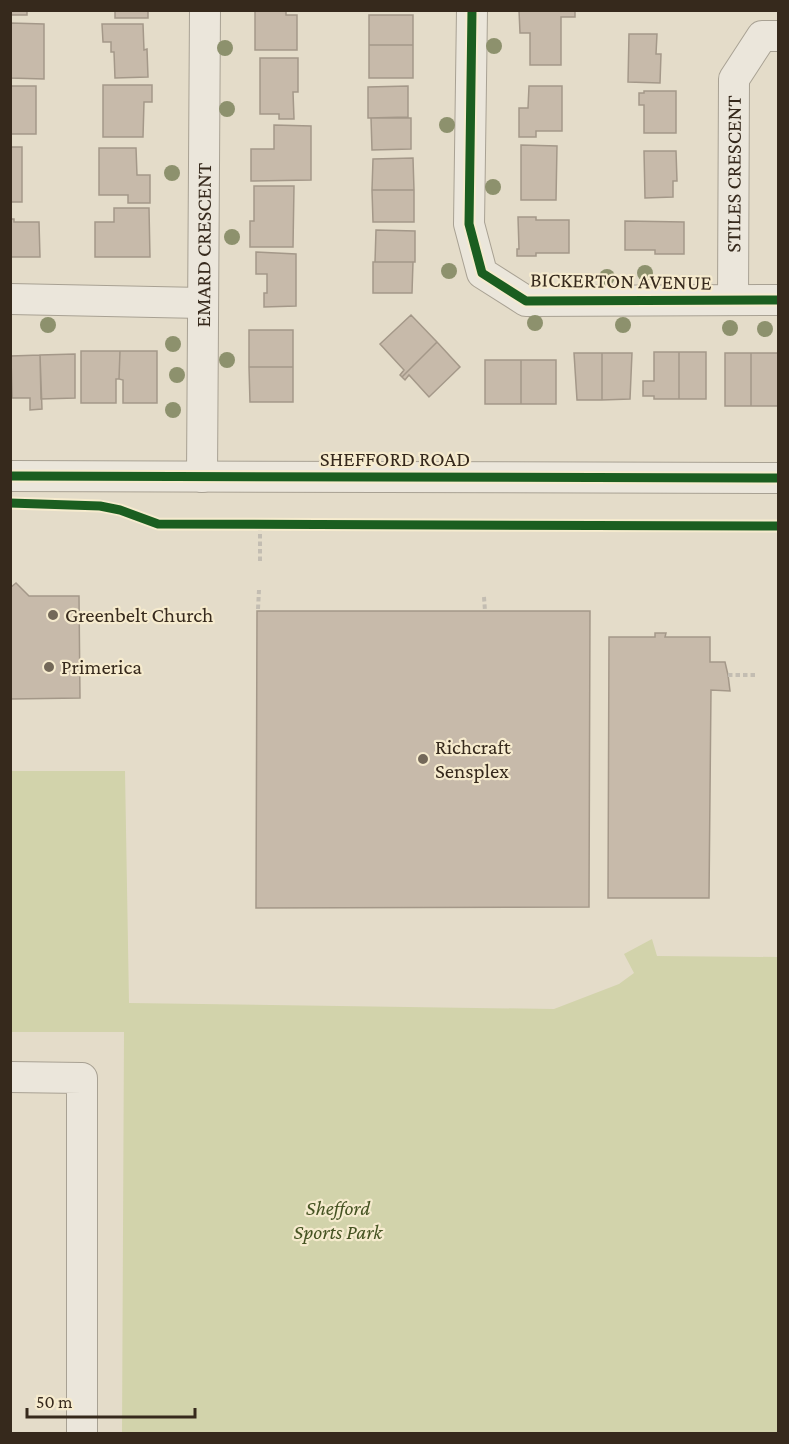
<svg xmlns="http://www.w3.org/2000/svg" width="789" height="1444" viewBox="0 0 789 1444" font-family="'Crimson Pro',serif">
	<style>
		.green { fill: #d2d3ab }
		.building { fill: #c7baaa; stroke: #a49889; stroke-width: 1.5 }
		.lines { fill: none; stroke-linecap: round; stroke-linejoin: round }
		.minor-casing { stroke: #a8a193; stroke-width: 32 }
		.path { stroke: #c3bdb2; stroke-width: 4; stroke-dasharray: 4.5 3; stroke-linecap: butt }
		.minor { stroke: #ebe6db; stroke-width: 30 }
		.cycleway-casing { stroke: #f6ebce; stroke-width: 13 }
		.cycleway { stroke: #1b5e20; stroke-width: 9 }
		.tree { fill: #8d916d }
		.poi-dot { fill: #736859; stroke: #f6ebce; stroke-width: 2 }
		.labels { text-anchor: middle; stroke-width: 4.5; stroke-linejoin: round; paint-order: stroke }
		.street-label { font-size: 21px; fill: #36291c; stroke: #f6ebce }
		.poi-label { font-size: 21px; fill: #36291c; stroke: #f6ebce; text-anchor: start }
		.park-label { font-size: 21px; font-style: italic; fill: #455322; stroke: #f6ebce }
	</style>
	<rect width="100%" height="100%" fill="#e4dcc9"/>
	<!-- green -->
	<path class="green" d="M11 771H125L129 1003 554 1009 619 984 634 973 624 954 652 939 657 956 778 957V1433H122L124 1032H11Z"/>
	<!-- building -->
	<path class="building" d="M10 10H27V15H10Z
		M115 10H148V18H115Z
		M255 10H286V15H297V50H255Z
		M519 10H575V17H561V65H530V33H520Z
		M369 15H413V45H369Z
		M10 23 44 24V79L10 78Z
		M102 24H143L144 50 147 49 148 77 115 78 114 52H111V42H103Z
		M629 34H657L656 54H661L660 83 628 82Z
		M369 45H413V78H369Z
		M260 58H298V92H293L294 119H279V114H260Z
		M103 85H152V102H144L143 137H103Z
		M10 86H36V134H10Z
		M408 86V117L368 118V87Z
		M529 86H562V131H536V137H519V108H528Z
		M644 91H676V133H644V105H639V93H644Z
		M371 118H411V149L372 150Z
		M274 125 311 126V180L251 181V149H274Z
		M521 145 557 146 556 200H521Z
		M10 147H22V202H10Z
		M99 148H136L137 175H150V203H128V195H99Z
		M644 151H676L677 181H673V197L645 198Z
		M413 158 414 190H372L373 159Z
		M254 186H294L293 247H250V221H254Z
		M372 190H414V222H373Z
		M114 208H149L150 257H95V222H114Z
		M518 217H536V220H569V253H536V256H517V249H519Z
		M10 219H14V222H39L40 257H10Z
		M625 221 684 222V254H655V250H625Z
		M376 230 415 231V262H375Z
		M256 252 296 254V306L264 307V293H267V274H256Z
		M373 262H413L412 293H373Z
		M411 315 437 342 402 377 400 375 404 370 380 344Z
		M249 330H293V367H249Z
		M437 342 460 367 429 397 409 375 405 380 402 377Z
		M81 351H120L119 379H116V403H81Z
		M120 351H157V403H123V380L119 379Z
		M654 352H679V399H654V396H643V381H654Z
		M679 352H706V399H679Z
		M574 353H602V400H577Z
		M602 353H632L630 399 602 400Z
		M725 353H751V406H725Z
		M751 353H778V406H751Z
		M75 354V398L41 399 40 355Z
		M40 355 42 409 30 410V398H12L11 356Z
		M485 360H521V404H485Z
		M521 360H556V404H521Z
		M249 367H293V402H250Z
		M16 583 29 596H79L80 698 10 699V588Z
		M257 611H590L589 907 256 908Z
		M655 633H666L665 637H710V662H725L728 675 730 691 711 690 709 898H608L609 637H655Z"/>
	<g class="lines">
		<!-- minor casing -->
		<g class="minor-casing">
			<g id="minor">
				<path d="M472 10 469 224 482 273 526 301 778 300"/>
				<path d="M10 299 202 303"/>
				<path id="s1" d="M733 300 734 79 762 36H778"/>
				<path d="M10 476 778 478"/>
				<path id="s2" d="M202 477 205 10"/>
				<path d="M10 1077 82 1078V1434"/>
			</g>
		</g>
		<!-- path -->
		<path class="path" d="M260 561V525
			M484 597 485 611
			M258 609 259 590
			M728 675H756"/>
		<!-- minor -->
		<use href="#minor" class="minor"/>
		<!-- cycleway casing -->
		<g class="cycleway-casing">
			<path id="cycleway" d="M472 10 469 224 482 273 526 301 778 300
				M10 476 778 478
				M10 503 100 506 120 510 158 524 778 526"/>
		</g>
		<!-- cycleway -->
		<use href="#cycleway" class="cycleway"/>
	</g>
	<!-- trees -->
	<g class="tree">
		<circle cx="494" cy="46" r="8"/>
		<circle cx="225" cy="48" r="8"/>
		<circle cx="227" cy="109" r="8"/>
		<circle cx="447" cy="125" r="8"/>
		<circle cx="172" cy="173" r="8"/>
		<circle cx="493" cy="187" r="8"/>
		<circle cx="232" cy="237" r="8"/>
		<circle cx="449" cy="271" r="8"/>
		<circle cx="645" cy="273" r="8"/>
		<circle cx="607" cy="277" r="8"/>
		<circle cx="535" cy="323" r="8"/>
		<circle cx="48" cy="325" r="8"/>
		<circle cx="623" cy="325" r="8"/>
		<circle cx="730" cy="328" r="8"/>
		<circle cx="765" cy="329" r="8"/>
		<circle cx="173" cy="344" r="8"/>
		<circle cx="227" cy="360" r="8"/>
		<circle cx="177" cy="375" r="8"/>
		<circle cx="173" cy="410" r="8"/>
	</g>
	<!-- markers -->
	<g class="poi-dot">
		<circle cx="53" cy="615" r="6"/>
		<circle cx="49" cy="667" r="6"/>
		<circle cx="423" cy="759" r="6"/>
	</g>
	<g class="labels">
		<!-- street labels -->
		<g class="street-label">
			<text dy="7" stroke="none"><textPath href="#s1" startOffset="126">STILES CRESCENT</textPath></text>
			<text dy="7" stroke="none"><textPath href="#s2" startOffset="232">EMARD CRESCENT</textPath></text>
			<text transform="translate(621 281) rotate(1)" y="7">BICKERTON AVENUE</text>
			<text x="395" y="466">SHEFFORD ROAD</text>
		</g>
		<!-- poi labels -->
		<g class="poi-label">
			<text x="65" y="622">Greenbelt Church</text>
			<text x="61" y="674">Primerica</text>
			<text x="435" y="754">Richcraft<tspan x="435" dy="24">Sensplex</tspan></text>
		</g>
		<!-- park labels -->
		<g class="park-label">
			<text x="338" y="1215">Shefford<tspan x="338" dy="24">Sports Park</tspan></text>
		</g>
	</g>
	<!-- border -->
	<rect width="789" height="1444" fill="none" stroke="#36291c" stroke-width="24"/>
	<!-- scale -->
	<path d="M27 1408v9h168v-9" fill="none" stroke="#36291c" stroke-width="3"/>
	<text x="36" y="1408" font-size="18" fill="#36291c" stroke="#f6ebce" stroke-width="4.5" paint-order="stroke">50 m</text>
</svg>
